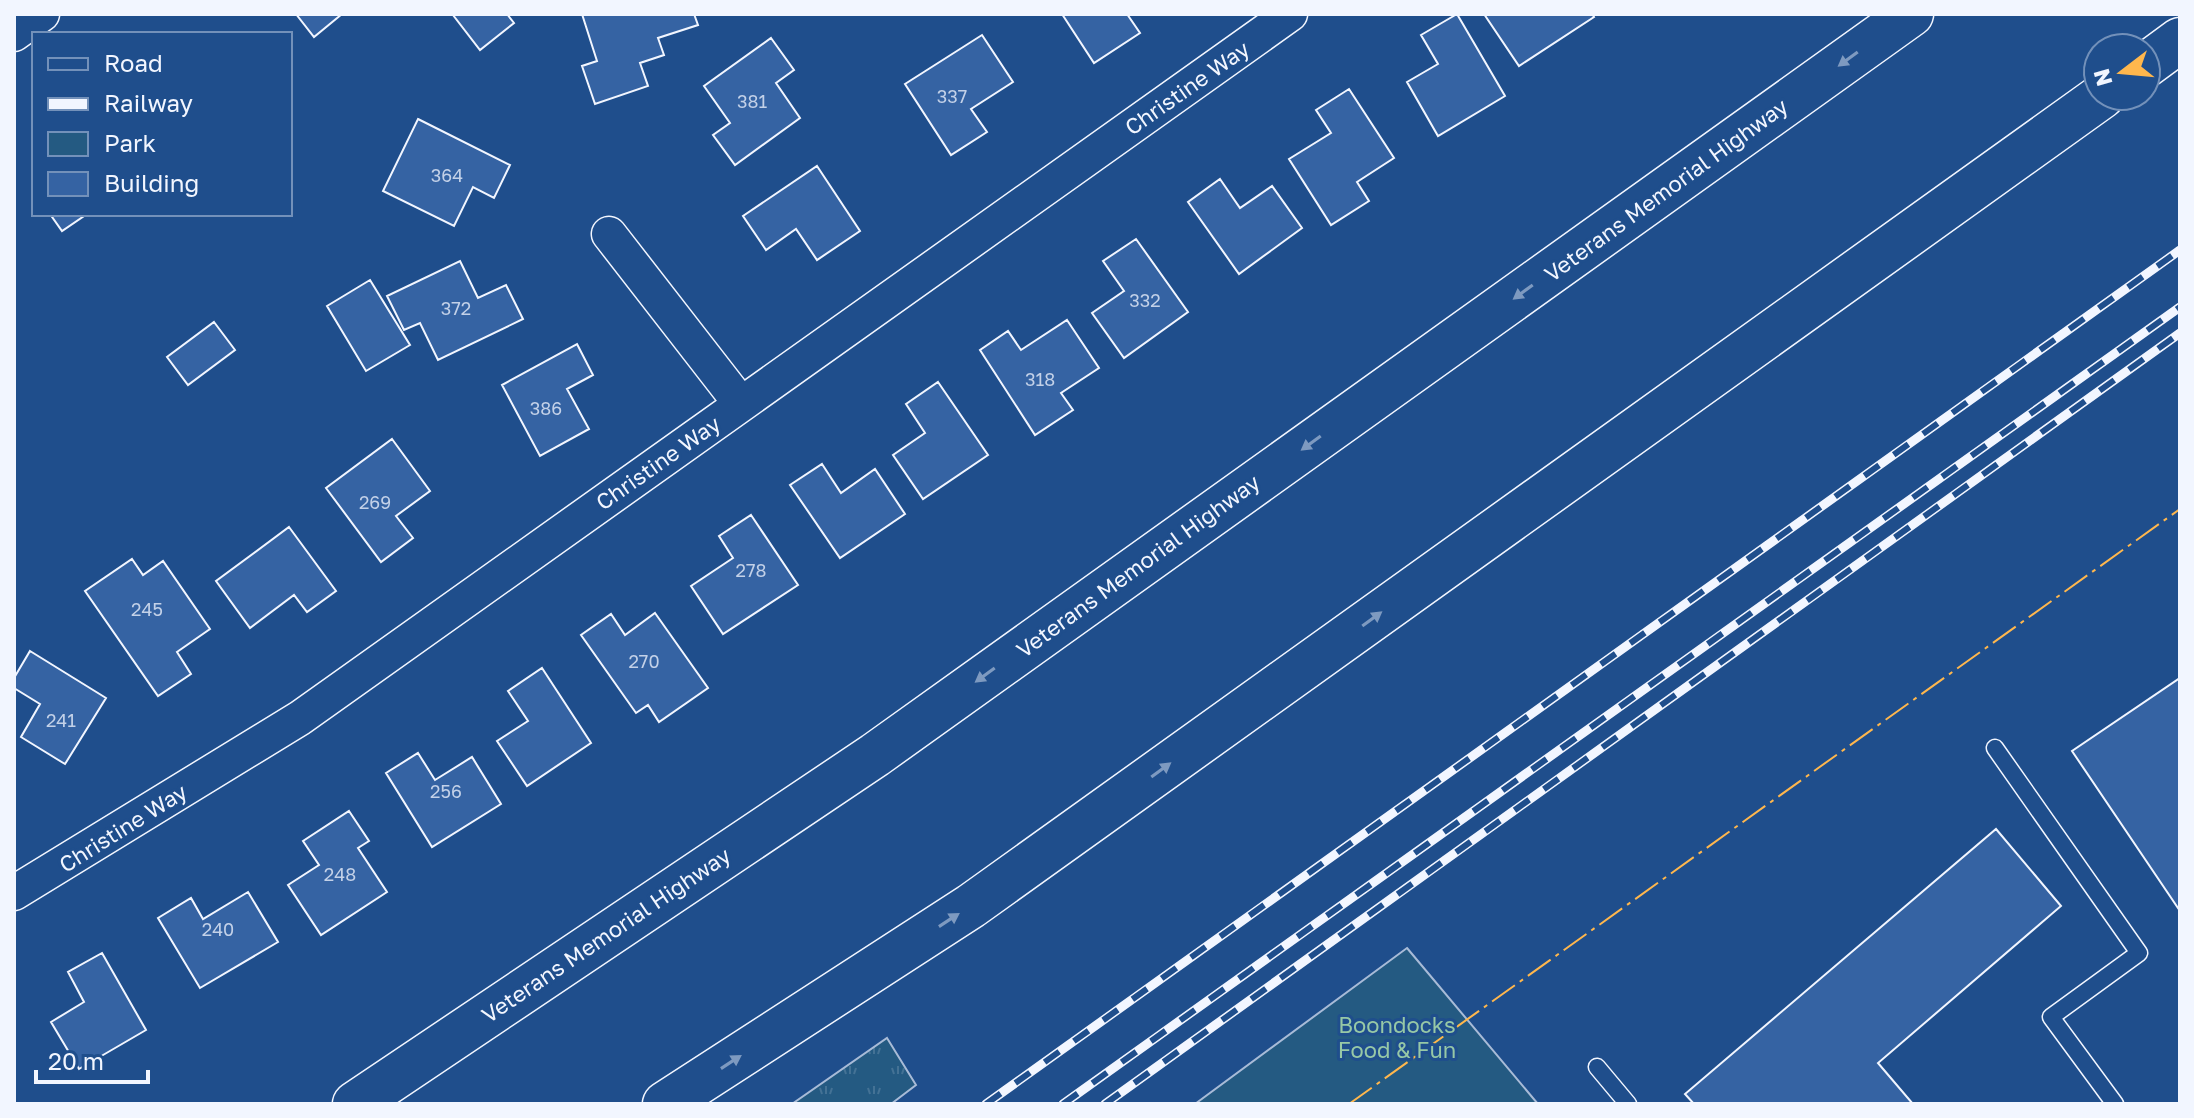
<svg xmlns="http://www.w3.org/2000/svg" width="2194" height="1118" viewBox="0 0 2194 1118" font-family="'Golos Text',sans-serif">
	<style>
		.grass { fill: url(#grass-tufts); stroke: #a8bbd7; stroke-width: 2 }
		.park { fill: #245a82; stroke: #a8bbd7; stroke-width: 2 }
		.building { fill: #3563a3; stroke: #f2f6ff; stroke-width: 2 }
		.lines { fill: none; stroke-linecap: round; stroke-linejoin: round }
		.lane-casing { stroke: #f2f6ff; stroke-width: 19 }
		.street-casing { stroke: #f2f6ff; stroke-width: 37 }
		.highway-casing { stroke: #f2f6ff; stroke-width: 47 }
		.lane { stroke: #1f4e8c; stroke-width: 16 }
		.street { stroke: #1f4e8c; stroke-width: 34 }
		.highway { stroke: #1f4e8c; stroke-width: 44 }
		.rail-casing { stroke: #f2f6ff; stroke-width: 9 }
		.rail { stroke: #1f4e8c; stroke-width: 6; stroke-dasharray: 18; stroke-linecap: butt }
		.power { stroke: #ffb74d; stroke-width: 2; stroke-dasharray: 28 6 4 6; stroke-linecap: butt }
		.oneway { fill: #7e9ac0 }
		.labels { text-anchor: middle; stroke-width: 6; stroke-linejoin: round; paint-order: stroke }
		.number-label { font-size: 18px; fill: #c3d1e8 }
		.street-label { font-size: 22px; fill: #f2f6ff; stroke: #1f4e8c }
		.park-label { font-size: 22px; fill: #97c8a6; stroke: #1f4e8c }
	</style>
	<defs>
		<pattern id="grass-tufts" width="24" height="20" patternUnits="userSpaceOnUse" patternTransform="scale(2)"><rect width="24" height="20" fill="#245a82"/><path d="M3 7l-1-3M5 7V3M7 7l1-3M15 17l-1-3M17 17v-4M19 17l1-3" fill="none" stroke="#447295"/></pattern>
	</defs>
	<rect width="100%" height="100%" fill="#1f4e8c"/>
	<!-- grass -->
	<path class="grass" d="M887 1038 916 1085 891 1104H792Z"/>
	<!-- park -->
	<path class="park" d="M1407 948 1538 1104H1195Z"/>
	<!-- building -->
	<path class="building" d="M296 14H342L314 37Z
		M507 14 514 23 480 50 453 15Z
		M582 14H694L698 25 658 38 664 55 640 63 648 86 595 104 582 66 597 61Z
		M1062 14H1127L1140 33 1094 63Z
		M1457 14 1505 96 1438 136 1407 82 1438 64 1421 35Z
		M1484 14H1592L1594 17 1519 66Z
		M982 35 1013 82 971 109 987 132 951 155 905 84Z
		M771 38 794 70 776 83 800 118 735 165 713 135 730 123 704 86Z
		M1349 89 1394 158 1357 182 1369 201 1331 225 1289 159 1331 133 1316 110Z
		M418 119 510 165 494 198 473 187 454 226 383 191Z
		M817 166 860 231 817 260 796 229 766 250 743 216Z
		M1220 179 1240 208 1272 186 1302 228 1239 274 1188 202Z
		M50 214H87L62 231Z
		M1136 239 1188 312 1124 358 1092 313 1124 291 1103 261Z
		M460 261 478 298 506 285 523 319 438 360 420 323 404 330 387 296Z
		M370 280 410 345 366 371 327 306Z
		M1067 320 1099 368 1061 393 1073 410 1035 435 980 350 1008 331 1021 350Z
		M214 322 235 350 188 385 167 357Z
		M577 344 593 375 567 389 589 429 540 456 502 385Z
		M938 382 988 455 923 499 893 455 925 433 906 404Z
		M392 439 430 491 396 516 413 538 381 562 326 488Z
		M822 464 841 493 875 469 905 514 840 558 790 485Z
		M751 515 798 585 723 634 691 586 733 558 719 536Z
		M289 527 336 591 307 612 294 595 250 628 216 581Z
		M132 559 143 575 163 561 210 629 177 652 191 674 158 696 85 591Z
		M655 613 708 688 659 722 648 705 636 713 581 635 611 614 625 635Z
		M30 651 106 698 65 764 21 737 40 704 14 688V678Z
		M542 668 591 743 527 786 497 741 528 721 508 691Z
		M2180 678V911L2072 751Z
		M418 753 435 780 472 757 501 804 432 847 386 773Z
		M349 811 369 841 358 848 387 892 321 935 288 885 319 865 303 841Z
		M1996 829 2061 906 1878 1063 1913 1104H1694L1685 1094Z
		M248 892 278 942 200 988 158 918 191 898 203 919Z
		M102 953 146 1030 79 1069 51 1022 84 1002 68 972Z"/>
	<g class="lines">
		<!-- lane casing -->
		<g class="lane-casing">
			<path id="lane" d="M1995 748 2139 953 2051 1017 2115 1104
				M1597 1067 1628 1104"/>
		</g>
		<!-- street casing -->
		<g class="street-casing">
			<path id="street" d="M14 34 42 14
				M609 234 741 404
				M14 893 300 718 1290 14"/>
		</g>
		<!-- highway casing -->
		<g class="highway-casing">
			<path id="highway" d="M2146 65 2180 40
				M355 1104 875 755 1911 14
				M665 1104 971 906 2102 96"/>
		</g>
		<!-- lane -->
		<use href="#lane" class="lane"/>
		<!-- street -->
		<use href="#street" class="street"/>
		<!-- highway -->
		<use href="#highway" class="highway"/>
		<!-- rail casing -->
		<g class="rail-casing">
			<path id="rail" d="M986 1104 2180 250
				M1063 1104 2180 307
				M1105 1104 2180 333"/>
		</g>
		<!-- rail -->
		<use href="#rail" class="rail"/>
		<!-- power -->
		<path class="power" d="M1349 1104 2180 509"/>
	</g>
	<!-- one-way arrows -->
	<defs><path id="oneway-solid" d="M-6-.8H1V-3.2L6.5 0L1 3.2V.8H-6Z" transform="scale(2)"/></defs>
	<g class="oneway">
		<use href="#oneway-solid" transform="translate(1848 59) rotate(144)"/>
		<use href="#oneway-solid" transform="translate(1523 292) rotate(144)"/>
		<use href="#oneway-solid" transform="translate(1311 443) rotate(144)"/>
		<use href="#oneway-solid" transform="translate(1372 619) rotate(-36)"/>
		<use href="#oneway-solid" transform="translate(985 675) rotate(144)"/>
		<use href="#oneway-solid" transform="translate(1161 770) rotate(-36)"/>
		<use href="#oneway-solid" transform="translate(949 920) rotate(-33)"/>
		<use href="#oneway-solid" transform="translate(731 1062) rotate(-33)"/>
	</g>
	<g class="labels">
		<!-- number labels -->
		<g class="number-label">
			<text x="952" y="103">337</text>
			<text x="752" y="108">381</text>
			<text x="447" y="182">364</text>
			<text x="1145" y="307">332</text>
			<text x="456" y="315">372</text>
			<text x="1040" y="386">318</text>
			<text x="546" y="415">386</text>
			<text x="375" y="509">269</text>
			<text x="751" y="577">278</text>
			<text x="147" y="616">245</text>
			<text x="644" y="668">270</text>
			<text x="61" y="727">241</text>
			<text x="446" y="798">256</text>
			<text x="340" y="881">248</text>
			<text x="218" y="936">240</text>
		</g>
		<!-- street labels -->
		<g class="street-label">
			<text transform="translate(1187 88) rotate(-35)" y="8">Christine Way</text>
			<text transform="translate(1666 190) rotate(-36)" y="8">Veterans Memorial Highway</text>
			<text transform="translate(658 463) rotate(-35)" y="8">Christine Way</text>
			<text transform="translate(1138 566) rotate(-36)" y="8">Veterans Memorial Highway</text>
			<text transform="translate(123 828) rotate(-32)" y="8">Christine Way</text>
			<text transform="translate(606 935) rotate(-34)" y="8">Veterans Memorial Highway</text>
		</g>
		<!-- park labels -->
		<g class="park-label">
			<text x="1397" y="1033">Boondocks<tspan x="1397" dy="25">Food &amp; Fun</tspan></text>
		</g>
	</g>
	<!-- border -->
	<rect width="2194" height="1118" fill="none" stroke="#f2f6ff" stroke-width="32"/>
	<!-- legend -->
	<rect x="32" y="32" width="260" height="184" fill="#1f4e8c" stroke="#7391ba" stroke-width="2"/>
	<rect x="48" y="58" width="40" height="12" fill="#1f4e8c" stroke="#7391ba" stroke-width="2"/>
	<text x="104" y="72" font-size="24" fill="#f2f6ff">Road</text>
	<rect x="48" y="98" width="40" height="12" fill="#f2f6ff" stroke="#7391ba" stroke-width="2"/>
	<text x="104" y="112" font-size="24" fill="#f2f6ff">Railway</text>
	<rect x="48" y="132" width="40" height="24" fill="#245a82" stroke="#7391ba" stroke-width="2"/>
	<text x="104" y="152" font-size="24" fill="#f2f6ff">Park</text>
	<rect x="48" y="172" width="40" height="24" fill="#3563a3" stroke="#7391ba" stroke-width="2"/>
	<text x="104" y="192" font-size="24" fill="#f2f6ff">Building</text>
	<!-- north arrow -->
	<g transform="translate(2122 72) rotate(254)"><circle r="38" fill="#1f4e8c" stroke="#7391ba" stroke-width="2"/>
	<path d="M0-6L14 30L0 20L-14 30Z" fill="#ffb74d"/>
	<text y="-12" font-size="22" font-weight="bold" text-anchor="middle" fill="#f2f6ff">N</text>
	</g>
	<!-- scale -->
	<path d="M36 1070v12h112v-12" fill="none" stroke="#f2f6ff" stroke-width="4"/>
	<text x="48" y="1070" font-size="24" fill="#f2f6ff" stroke="#1f4e8c" stroke-width="6" paint-order="stroke">20 m</text>
</svg>
